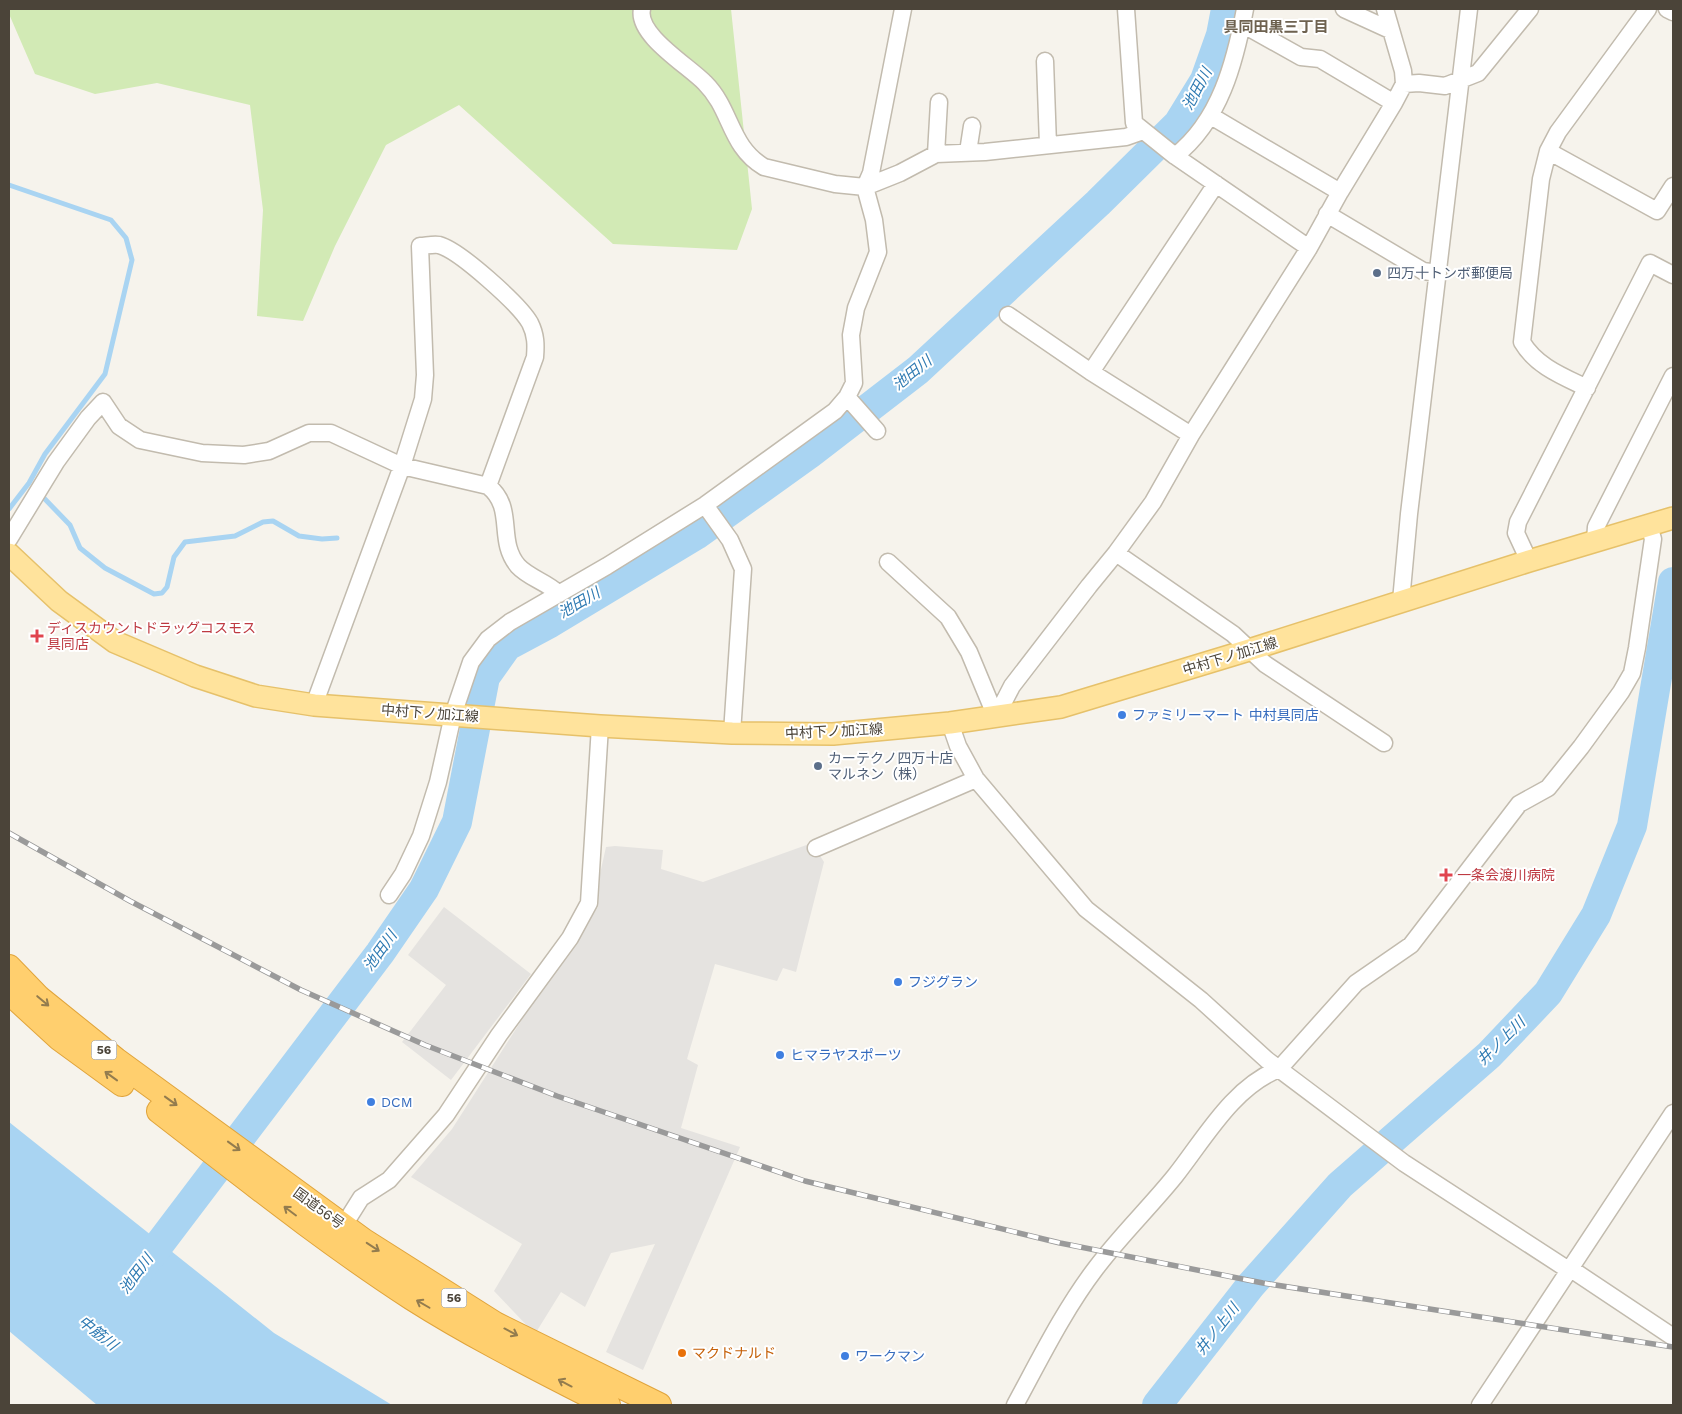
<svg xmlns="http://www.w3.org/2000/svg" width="1682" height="1414" viewBox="0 0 1682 1414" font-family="'Work Sans','Noto Sans JP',sans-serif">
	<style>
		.green { fill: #d2eab5 }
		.parking { fill: #e5e3e0 }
		.water { fill: #a9d4f2 }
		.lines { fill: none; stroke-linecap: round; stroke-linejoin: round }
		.stream { stroke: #a9d4f2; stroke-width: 5 }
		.river { stroke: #a9d4f2; stroke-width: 30 }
		.minor-casing { stroke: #c2bbae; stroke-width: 19 }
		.major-casing { stroke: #e6c16a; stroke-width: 24 }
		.highway-casing { stroke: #e0a43c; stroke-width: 26 }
		.minor { stroke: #fff; stroke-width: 16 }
		.major { stroke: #ffe39c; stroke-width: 21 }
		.highway { stroke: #ffcf6e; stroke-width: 24 }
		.rail-casing { stroke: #9a9a9a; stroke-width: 5.5 }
		.rail { stroke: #fff; stroke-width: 4; stroke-dasharray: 11; stroke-linecap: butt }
		.oneway { stroke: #937c4e }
		.service-dot { fill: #5c6f8a; stroke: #fff; stroke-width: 2 }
		.health-dot { fill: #e0444e; stroke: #fff; stroke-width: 2 }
		.shop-dot { fill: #3f7fe0; stroke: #fff; stroke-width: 2 }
		.food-dot { fill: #e8710a; stroke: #fff; stroke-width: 2 }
		.labels { text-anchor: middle; stroke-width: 4; stroke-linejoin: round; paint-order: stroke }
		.shield { fill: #fff; stroke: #817c74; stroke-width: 1 }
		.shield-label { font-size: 12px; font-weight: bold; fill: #4b4439 }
		.service-label { font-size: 14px; fill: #4e5e75; stroke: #fff; text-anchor: start }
		.health-label { font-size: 14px; fill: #be3a42; stroke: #fff; text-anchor: start }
		.street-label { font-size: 14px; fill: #4b4439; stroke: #fff }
		.shop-label { font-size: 14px; fill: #366cbe; stroke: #fff; text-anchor: start }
		.food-label { font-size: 14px; fill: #c56008; stroke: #fff; text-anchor: start }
		.neighbourhood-label { font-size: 15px; font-weight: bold; fill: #6e6250; stroke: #fff }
		.water-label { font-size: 15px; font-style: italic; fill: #2e7ab2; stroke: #fff }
	</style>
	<rect width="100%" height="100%" fill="#f6f3ec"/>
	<!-- green -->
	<path class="green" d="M9 9H731L752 209 737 250 613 244 459 105 386 145 335 246 303 321 257 316 263 210 250 105 157 83 95 94 35 74 9 14Z"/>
	<!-- parking -->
	<path class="parking" d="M812 843 824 862 796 972 783 968 777 981 715 964 687 1059 698 1065 681 1128 740 1147 643 1370 606 1352 655 1244 611 1253 585 1307 561 1292 535 1334 494 1291 522 1244 411 1177 452 1129 537 996 598 907 600 874 606 847 615 846 663 850 661 869 703 882Z
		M444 907 531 974 451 1080 402 1042 446 985 408 955Z"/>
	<!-- water -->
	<path class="water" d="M9 1122 274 1333 392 1405H97L9 1331Z"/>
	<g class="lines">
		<!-- stream -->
		<path class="stream" d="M9 185 111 220 126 238 132 260 105 374 45 454 29 483 9 509
			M40 494 70 525 80 548 105 568 154 594 162 593 167 587 174 557 185 542 235 536 263 522 273 521 299 536 322 539 337 538"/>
		<!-- river -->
		<path class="river" d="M136 1275 380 953 424 889 457 822 485 677 507 646 550 623 696 535 809 454 918 370 1098 203 1178 124 1205 80 1221 35 1226 9
			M1157 1405 1251 1285 1340 1185 1489 1055 1548 993 1596 915 1632 826 1673 582"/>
		<!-- minor casing -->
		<g class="minor-casing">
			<path id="minor" d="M642 9C636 35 689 66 705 83 732 110 729 146 764 167L835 184 865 187 900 173 936 154 985 152 1126 137 1143 131
				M1126 9 1134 123 1175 156 1309 248
				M1344 9 1390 30
				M1667 9 1673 12
				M1242 24 1301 57 1320 59 1394 103
				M1045 61 1048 145
				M1404 84 1419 83 1445 86 1478 73 1530 9
				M1211 116 1340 192
				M1548 151 1657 211 1673 186
				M968 152 972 126
				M936 154 939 102
				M1175 156C1220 121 1235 62 1245 9
				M1327 214 1423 271 1438 273
				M1008 315 1091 372 1191 435
				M1091 372 1216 184
				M1587 388C1562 376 1536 366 1522 342L1541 179 1548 151 1558 132 1648 9
				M847 397 877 431
				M705 505 730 540 743 569 732 733
				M9 539 56 462 88 418 103 402 119 426 140 440 202 453 244 455 269 451 309 433H331L402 466 488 486C516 508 496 540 518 566 529 578 547 582 559 594
				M1595 540 1596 527 1673 376
				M1116 553 1233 634 1265 664 1384 743
				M1529 561 1516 533 1518 522 1650 263 1673 275
				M888 562 948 617 969 652 996 717
				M1401 601 1409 514 1469 9
				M314 705 402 466 423 399 425 375 420 246C425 246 433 244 439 245 459 250 520 305 530 323 536 335 536 345 535 357L488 486
				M996 717 1012 686 1089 586 1116 553 1153 502 1191 435 1309 248 1340 192 1394 103 1404 84 1403 71 1385 9
				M950 723 958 746 976 779 1086 909 1201 1000 1267 1060 1404 1163 1570 1271
				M816 848 976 779
				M389 895 403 874 421 836 438 782 453 715 471 662 488 639 510 622 607 566 705 505 835 411 847 397 854 383 851 335 856 308 878 252 874 220 865 187 871 173 903 9
				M339 1233 361 1198 389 1180 446 1115 499 1035 570 938 589 903 600 726
				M1571 1269 1673 1337
				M1015 1405C1040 1359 1064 1310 1096 1268 1120 1236 1150 1207 1175 1176 1205 1138 1233 1087 1279 1069L1356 983 1411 945 1519 804 1548 788 1581 747 1621 692 1632 673 1637 648 1653 539 1649 526
				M1480 1405 1673 1113"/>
		</g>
		<!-- major casing -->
		<g class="major-casing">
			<path id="major" d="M9 554 59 601 115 642 195 676 256 696 314 705 600 726 732 733 833 734 950 723 1061 707 1249 650 1529 561 1673 518"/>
		</g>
		<!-- highway casing -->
		<g class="highway-casing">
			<path id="highway" d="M9 967 39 998 116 1060 364 1241 495 1324 659 1405
				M9 992 59 1038 122 1084
				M159 1111C242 1175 324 1241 412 1298 475 1338 542 1371 608 1405"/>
		</g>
		<!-- minor -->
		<use href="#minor" class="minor"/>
		<!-- major -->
		<use href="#major" class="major"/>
		<!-- highway -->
		<use href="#highway" class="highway"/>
		<!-- rail casing -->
		<g class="rail-casing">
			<path id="rail" d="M9 833 130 901 301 990 425 1045 557 1096 805 1181 1060 1243 1263 1283 1673 1347"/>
		</g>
		<!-- rail -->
		<use href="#rail" class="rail"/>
	</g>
	<!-- one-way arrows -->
	<defs><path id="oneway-shaft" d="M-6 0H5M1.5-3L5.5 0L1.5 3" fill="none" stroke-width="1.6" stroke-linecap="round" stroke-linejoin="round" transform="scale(1.25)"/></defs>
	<g class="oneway">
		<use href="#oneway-shaft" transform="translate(43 1001) rotate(40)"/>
		<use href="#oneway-shaft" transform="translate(111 1076) rotate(-144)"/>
		<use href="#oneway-shaft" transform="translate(171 1101) rotate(36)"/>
		<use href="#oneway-shaft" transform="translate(234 1146) rotate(36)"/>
		<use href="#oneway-shaft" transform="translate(290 1211) rotate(-143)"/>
		<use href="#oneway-shaft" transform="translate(373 1247) rotate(33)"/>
		<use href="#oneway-shaft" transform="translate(423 1304) rotate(-150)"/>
		<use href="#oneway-shaft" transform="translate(511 1332) rotate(28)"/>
		<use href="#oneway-shaft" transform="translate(565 1383) rotate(-152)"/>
	</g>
	<!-- markers -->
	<g class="service-dot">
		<circle cx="1377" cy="273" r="5"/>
		<circle cx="818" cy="766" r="5"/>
	</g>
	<g class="health-dot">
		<path d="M34.5 628.5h5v5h5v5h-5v5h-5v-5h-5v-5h5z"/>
		<path d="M1443.5 867.5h5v5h5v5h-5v5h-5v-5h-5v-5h5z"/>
	</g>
	<g class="shop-dot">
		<circle cx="1122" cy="715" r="5"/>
		<circle cx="898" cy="982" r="5"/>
		<circle cx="780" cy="1055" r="5"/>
		<circle cx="371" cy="1102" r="5"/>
		<circle cx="845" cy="1356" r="5"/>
	</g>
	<circle class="food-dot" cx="682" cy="1353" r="5"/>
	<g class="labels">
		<!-- shield labels -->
		<g class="shield">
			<rect x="91.5" y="1040.5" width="25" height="19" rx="4"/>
			<rect x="441.5" y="1288.5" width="25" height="19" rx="4"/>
		</g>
		<g class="shield-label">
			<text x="104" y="1054">56</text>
			<text x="454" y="1302">56</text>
		</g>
		<!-- service labels -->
		<g class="service-label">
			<text x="1387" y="278">四万十トンボ郵便局</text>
			<text x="828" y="763">カーテクノ四万十店<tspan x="828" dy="16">マルネン（株）</tspan></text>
		</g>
		<!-- health labels -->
		<g class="health-label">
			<text x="47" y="633">ディスカウントドラッグコスモス<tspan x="47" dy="16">具同店</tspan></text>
			<text x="1457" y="880">一条会渡川病院</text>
		</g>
		<!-- street labels -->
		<g class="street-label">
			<text transform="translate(1230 656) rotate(-17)" y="5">中村下ノ加江線</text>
			<text transform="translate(430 713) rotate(4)" y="5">中村下ノ加江線</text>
			<text transform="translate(834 731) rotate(-3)" y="5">中村下ノ加江線</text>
			<text transform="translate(319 1208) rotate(36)" y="5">国道56号</text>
		</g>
		<!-- shop labels -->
		<g class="shop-label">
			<text x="1132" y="720">ファミリーマート 中村具同店</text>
			<text x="908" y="987">フジグラン</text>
			<text x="790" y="1060">ヒマラヤスポーツ</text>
			<text x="381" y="1107">DCM</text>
			<text x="855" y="1361">ワークマン</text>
		</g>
		<!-- food labels -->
		<g class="food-label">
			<text x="692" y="1358">マクドナルド</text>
		</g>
		<!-- neighbourhood labels -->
		<g class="neighbourhood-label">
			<text x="1276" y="32">具同田黒三丁目</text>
		</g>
		<!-- water labels -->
		<g class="water-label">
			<text transform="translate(1197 89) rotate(-62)" y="5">池田川</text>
			<text transform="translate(912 373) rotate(-39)" y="5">池田川</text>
			<text transform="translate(579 603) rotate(-30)" y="5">池田川</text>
			<text transform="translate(380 951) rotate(-54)" y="5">池田川</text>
			<text transform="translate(1501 1041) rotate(-45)" y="5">井ノ上川</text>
			<text transform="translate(136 1274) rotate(-53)" y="5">池田川</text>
			<text transform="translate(1217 1329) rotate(-52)" y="5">井ノ上川</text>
			<text transform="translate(98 1333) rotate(39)" y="5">中筋川</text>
		</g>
	</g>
	<!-- border -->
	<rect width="1682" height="1414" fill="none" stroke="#4b4439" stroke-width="20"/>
</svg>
